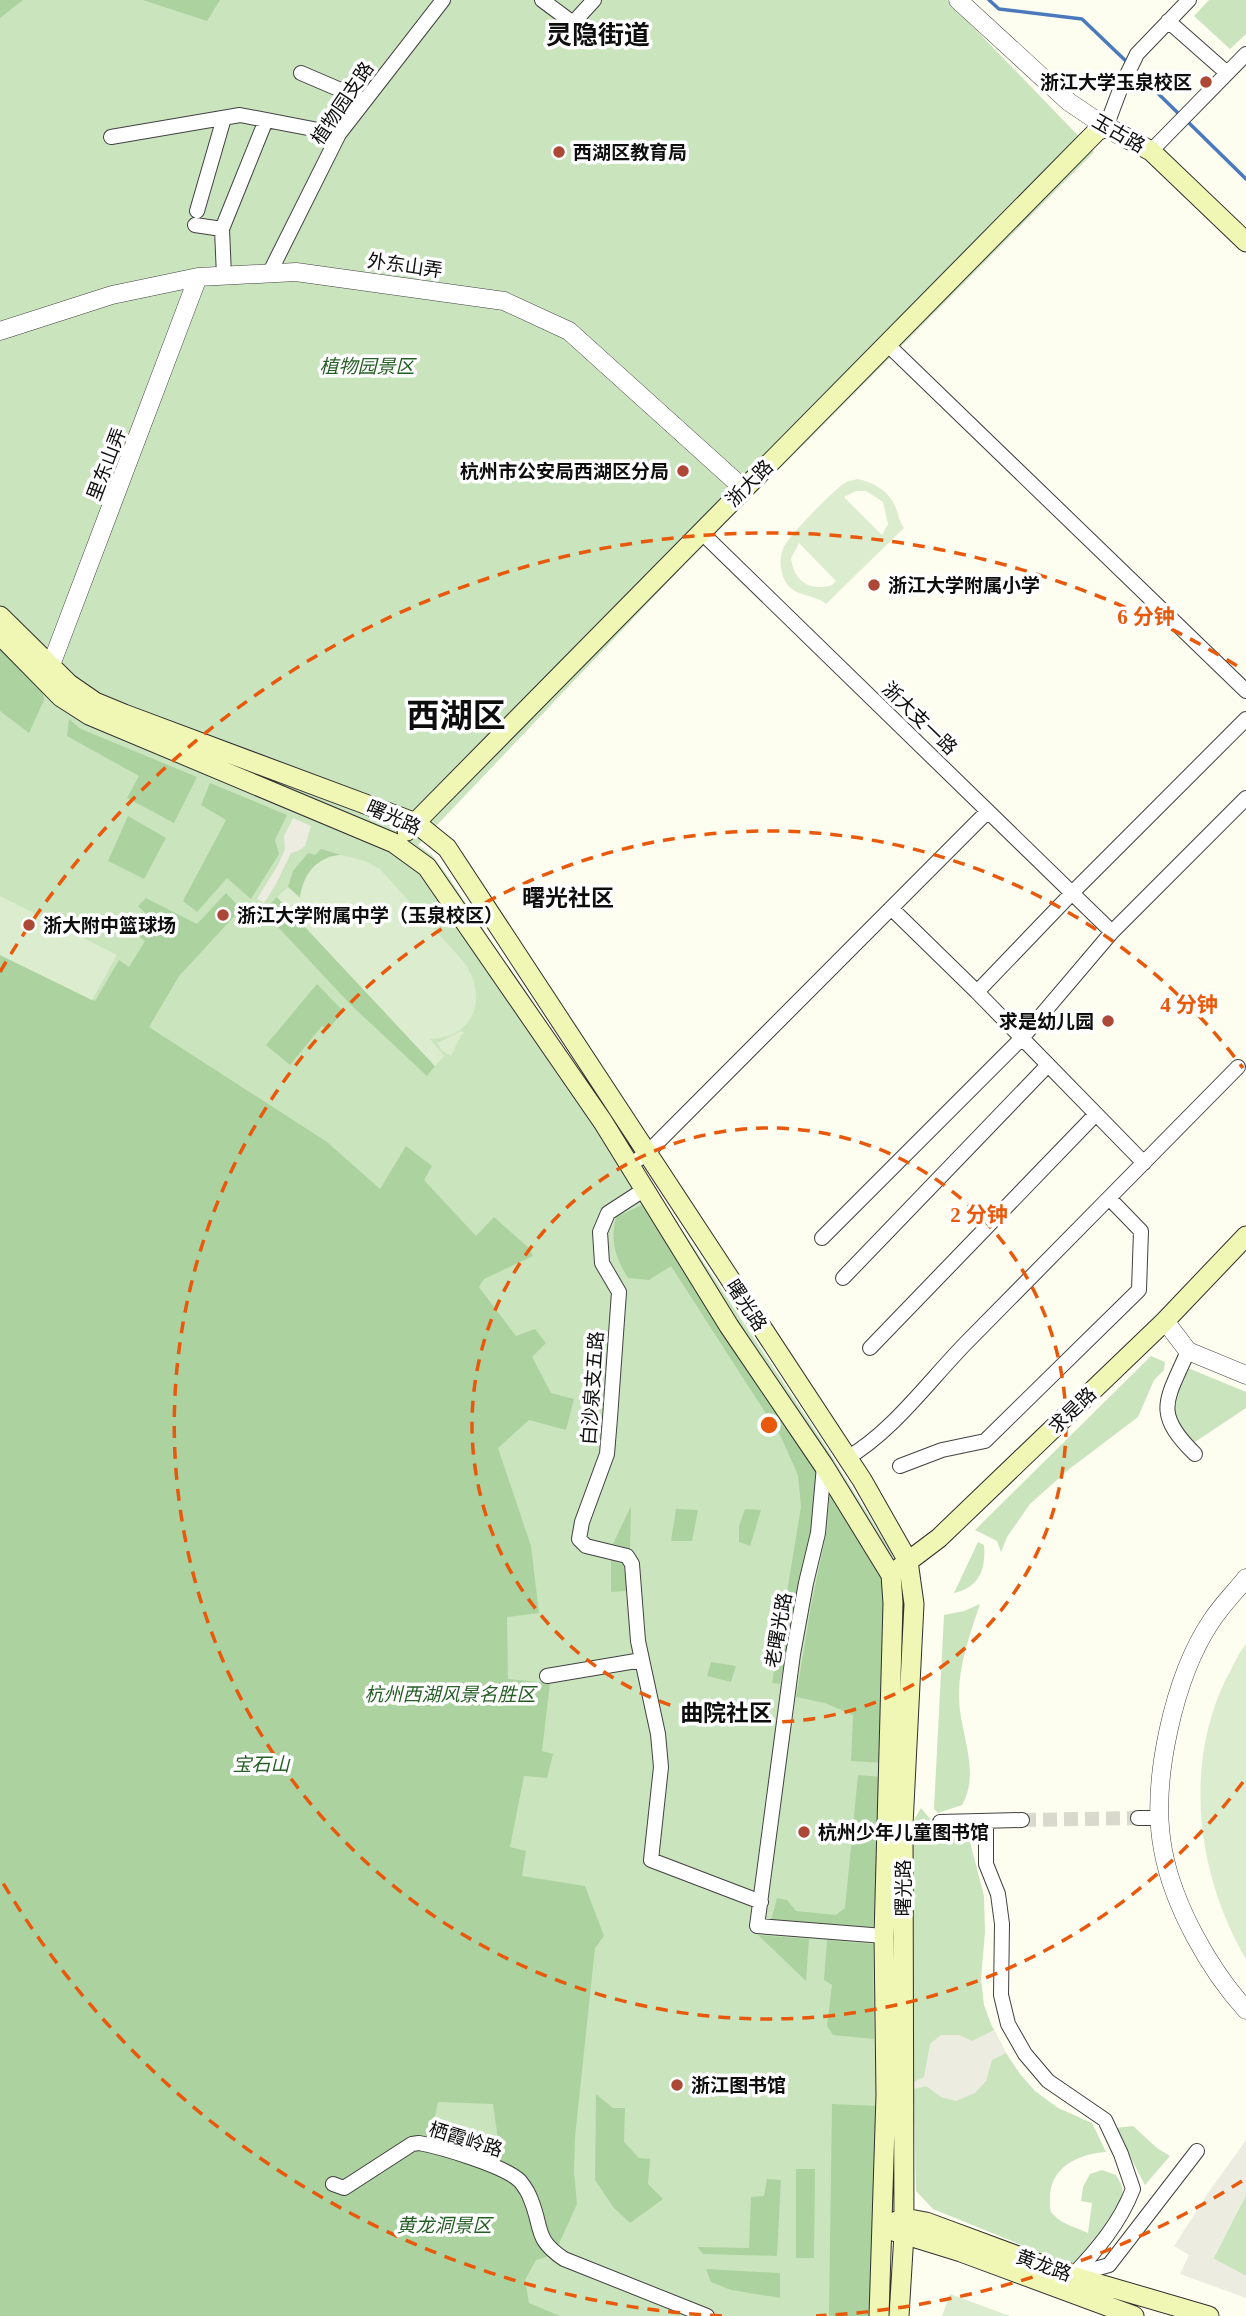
<svg xmlns="http://www.w3.org/2000/svg" width="1246" height="2316" viewBox="0 0 1246 2316" font-family="'Times New Roman','Noto Sans SC',serif">
	<style>
		.green { fill: #cae4be }
		.forest { fill: #acd39f; fill-rule: evenodd }
		.pitch { fill: #dcecce; fill-rule: evenodd }
		.plaza { fill: #edece0 }
		.lines { fill: none; stroke-linecap: round; stroke-linejoin: round }
		.stream { stroke: #4a79bd; stroke-width: 3.5 }
		.minor-tunnel { stroke: #d9d9ce; stroke-width: 14; stroke-dasharray: 14 7; stroke-linecap: butt }
		.minor-casing { stroke: #414141; stroke-width: 16 }
		.tertiary-casing { stroke: #414141; stroke-width: 19 }
		.secondary-casing { stroke: #303030; stroke-width: 21 }
		.minor { stroke: #fff; stroke-width: 14 }
		.tertiary { stroke: #fff; stroke-width: 18 }
		.secondary { stroke: #f0f6b3; stroke-width: 19 }
		.ring { fill: none; stroke: #e8590c; stroke-width: 3.5; stroke-dasharray: 12 9 }
		.poi-dot { fill: #ae4836; stroke: #fff; stroke-width: 2.5 }
		.labels { text-anchor: middle; stroke-width: 7; stroke-linejoin: round; paint-order: stroke }
		.poi-label { font-size: 19px; font-weight: bold; fill: #0e0e0e; stroke: #fff; text-anchor: start }
		.street-label { font-size: 19px; fill: #0e0e0e; stroke: #fff }
		.park-label { font-size: 19px; font-style: italic; fill: #265e26; stroke: #fff }
		.quarter-label { font-size: 23px; font-weight: bold; fill: #0e0e0e; stroke: #fff }
		.district-label { font-size: 26px; font-weight: bold; fill: #0e0e0e; stroke: #fff }
		.town-label { font-size: 33px; font-weight: bold; fill: #0e0e0e; stroke: #fff }
		.centre { fill: #e8590c; stroke: #fff; stroke-width: 3.5 }
		.ring-label { font-size: 21px; text-anchor: middle; font-weight: bold; fill: #e8590c; stroke: #fff; stroke-width: 7; stroke-linejoin: round; paint-order: stroke }
	</style>
	<rect width="100%" height="100%" fill="#fdfdf0"/>
	<!-- green -->
	<path class="green" d="M0 0H947L1094 152 683 566 418 845 432 855 449 878 824 1444 890 1550 902 1580 903 1598 887 2316H0Z
		M1209 0H1246V34L1230 49 1194 16Z
		M1151 1356 1165 1362 1164 1370 1154 1380 1138 1417 1068 1470 1030 1504 1007 1537 1001 1552 997 1541 975 1530Z
		M1188 1368 1246 1392V1408L1192 1444C1187 1436 1177 1425 1175 1416 1171 1400 1182 1381 1188 1368Z
		M978 1542 984 1545C986 1570 979 1587 954 1593Z
		M980 1604C970 1634 958 1666 959 1699 960 1734 981 1772 962 1805L938 1813 934 1809 944 1615 964 1611Z
		M921 1808 930 1819 929 1829 940 1836 956 1834 969 1838 984 1896 985 1932 981 1979 984 2005 991 2024 1006 2053 1020 2074 1035 2091 1058 2108 1092 2123 1106 2152C1077 2154 1049 2168 1050 2200 1050 2206 1049 2211 1054 2215 1061 2224 1078 2228 1088 2233L1092 2203 1081 2201 1083 2187 1090 2174 1102 2170 1116 2175C1120 2182 1124 2188 1122 2196 1117 2215 1088 2249 1076 2267L933 2209 916 2191 908 1830Z
		M1133 2126 1157 2148 1170 2156 1145 2185 1115 2128Z
		M1246 2195V2276L1213 2259Z"/>
	<!-- forest -->
	<path class="forest" d="M0 0H23L0 18Z
		M143 0H220L207 21Z
		M0 649 43 692 44 700 29 733 0 711Z
		M69 719 81 729 197 777 174 823 127 798 139 776 67 736Z
		M210 783 287 815 275 840 279 854 251 899 227 878 197 912 183 901 226 820 201 805Z
		M128 816 166 838 144 879 108 861Z
		M321 849 341 855 328 857 301 893 300 898 288 887 293 871 308 853 315 855Z
		M226 893 241 909 179 976 149 1027 327 1142 380 1189 406 1146 432 1166 424 1180 476 1236 494 1217 529 1248 533 1256 484 1279 479 1287 516 1336 535 1329 546 1343 532 1357 551 1393 574 1399 566 1430 529 1420 498 1448 531 1546 539 1613 507 1617 508 1679 550 1683 542 1751 553 1754 547 1778 524 1776 510 1847 526 1851 522 1876 585 1886 604 1936 595 1948 575 2137 574 2172 577 2204 558 2246 546 2257 536 2260 525 2280 529 2303 560 2316H0V955L95 1001 119 960 129 967 145 941 135 934 147 915 138 906 146 898 197 924ZM438 2102 493 2104 500 2153 431 2136Z
		M277 897 435 1066 427 1076 351 1005 263 911Z
		M317 984 343 1011 328 1030 322 1026 290 1065 266 1045Z
		M644 1204 817 1468 812 1530 780 1684 772 1683 801 1507 798 1475 781 1437 671 1266 649 1280 628 1278C615 1257 610 1241 616 1217Z
		M830 1490 882 1578 885 1609 883 1763 851 1761 853 1715 825 1703 796 1697 811 1606 827 1529Z
		M631 1506 630 1549 613 1544Z
		M676 1509 698 1510 692 1541H671Z
		M745 1509 761 1510 750 1546 739 1542V1526Z
		M611 1560 623 1564 628 1591 611 1592Z
		M711 1662 736 1666 731 1682 707 1676Z
		M858 1775 882 1777 873 1927 771 1920 777 1898 787 1900 796 1911 836 1915 845 1908Z
		M758 1935 809 1939 806 1981Z
		M827 1940 873 1944 874 2039 833 2035 827 2026 832 1985 824 1980Z
		M596 2094 613 2108H625L624 2142 639 2158 650 2159 648 2184 663 2199 630 2223 614 2208 595 2180Z
		M832 2104 879 2106 871 2316H829Z
		M796 2169H815L814 2258H796Z
		M767 2179 781 2180 777 2256 703 2254 697 2247 749 2248 751 2197 764 2196Z
		M706 2269 780 2273V2298L731 2290 711 2282Z"/>
	<!-- pitch -->
	<path class="pitch" d="M857 479C873 482 888 490 895 506 899 514 898 520 904 528L826 604C813 593 795 598 785 581 780 571 779 559 783 549 787 537 831 493 842 485 846 481 852 481 857 479ZM856 491H866L883 502 888 524 882 535 844 497ZM799 543 836 581 832 585C809 592 794 581 791 558Z
		M341 855 365 861 380 869 463 961C489 994 476 1038 430 1039L444 1056 435 1066 277 897 288 887 300 898C303 874 316 857 341 855Z
		M0 896 117 955 92 1000 0 955Z
		M461 1031 464 1033 461 1035 451 1056 442 1051 437 1043Z
		M1246 1644V1959C1198 1877 1183 1769 1225 1681 1232 1669 1237 1655 1246 1644Z
		M950 2294 1010 2316H942Z"/>
	<!-- plaza -->
	<path class="plaza" d="M293 818 311 826 305 846 298 851 291 853 276 884 264 903 257 899 278 865 285 849 284 836Z
		M994 2030 1006 2053 992 2060 986 2081 975 2093 956 2101 941 2097 926 2086 914 2089V2082L924 2077 930 2044 941 2035H959L972 2041Z
		M1246 2140V2195L1213 2258 1246 2276V2298L1180 2274 1189 2255 1174 2246 1208 2193Z"/>
	<g class="lines">
		<!-- stream -->
		<path class="stream" d="M989 0 999 9 1082 19 1129 64
			M1134 70 1181 116
			M1187 121 1246 179"/>
		<!-- minor-tunnel -->
		<path class="minor-tunnel" d="M1022 1820 1138 1818"/>
		<!-- minor casing -->
		<g class="minor-casing">
			<path id="minor" d="M542 0 573 23 594 0
				M1168 21 1227 73
				M301 73 364 100
				M1106 127 1121 87 1137 54 1189 0
				M111 137 240 115 339 134
				M1151 151 1246 54
				M197 211 224 118
				M195 225 222 229
				M269 274 339 134 443 0
				M224 276 222 229 266 120
				M887 344 1246 691
				M701 532 1112 932
				M891 908 977 992 1144 1163
				M977 992 1072 893 1246 719
				M630 1165 647 1153 988 811
				M645 1189 608 1213 600 1232 602 1263 619 1292 610 1418 607 1454 582 1522 579 1539 586 1546 627 1556 632 1564 638 1641 658 1734 661 1767 651 1860 761 1902
				M822 1238 1022 1038 1112 932 1246 798
				M843 1278 1048 1065
				M870 1348 1096 1114
				M1188 1351C1167 1400 1152 1412 1195 1454
				M847 1458C892 1432 929 1381 965 1344 1056 1252 1147 1159 1238 1067
				M824 1466 818 1533 806 1583 793 1654 757 1926 884 1936
				M900 1466 942 1450 985 1441 1139 1290 1141 1231 1109 1198
				M547 1676 642 1660
				M1138 1818H1159
				M986 1821V1864L998 1894 1002 1924 1001 1995 1008 2024 1025 2054 1048 2081 1105 2120 1121 2154 1133 2189C1120 2223 1097 2250 1072 2276
				M940 1822 1022 1820
				M333 2184 344 2188 412 2144 419 2143C441 2147 505 2166 520 2181 524 2186 529 2194 531 2200 543 2229 534 2239 564 2259L707 2316
				M1074 2275 1109 2265 1197 2151"/>
		</g>
		<!-- tertiary casing -->
		<g class="tertiary-casing">
			<path id="tertiary" d="M958 0 1069 102 1106 127
				M0 331 112 295 198 277 296 272 504 301 569 331 744 489
				M51 665 198 277
				M1165 1321 1188 1351 1246 1375
				M1246 1578C1235 1592 1222 1605 1212 1620 1174 1676 1150 1783 1163 1850 1173 1905 1209 1969 1246 2010"/>
		</g>
		<!-- secondary casing -->
		<g class="secondary-casing">
			<path id="secondary" d="M0 616 69 684 95 702 124 714 416 823 447 848 862 1480 908 1561 914 1604 903 1825 904 2234 899 2316
				M0 635 61 697 89 715 394 843 427 867 603 1122 729 1326 824 1466 891 1575 893 1603 884 1936 886 2095 879 2316
				M407 831 1097 131 1106 127 1151 151 1246 242
				M898 1569 939 1538 1165 1321 1246 1236
				M892 2223 904 2218 926 2222 1072 2276 1209 2316
				M893 2231 961 2252 1134 2316"/>
		</g>
		<!-- minor -->
		<use href="#minor" class="minor"/>
		<!-- tertiary -->
		<use href="#tertiary" class="tertiary"/>
		<!-- secondary -->
		<use href="#secondary" class="secondary"/>
	</g>
	<!-- distance rings -->
	<g class="ring">
		<circle cx="769" cy="1425" r="297"/>
		<path d="M1243 1782A594 594 0 1 1 1243 1068"/>
		<path d="M1242 2181A892 892 0 0 1 816 2316M722 2316A892 892 0 0 1 0 1878M0 972A892 892 0 0 1 1242 669"/>
	</g>
	<!-- markers -->
	<g class="poi-dot">
		<circle cx="1206" cy="82" r="7"/>
		<circle cx="559" cy="152" r="7"/>
		<circle cx="683" cy="471" r="7"/>
		<circle cx="874" cy="585" r="7"/>
		<circle cx="223" cy="915" r="7"/>
		<circle cx="29" cy="925" r="7"/>
		<circle cx="1108" cy="1021" r="7"/>
		<circle cx="804" cy="1832" r="7"/>
		<circle cx="677" cy="2085" r="7"/>
	</g>
	<g class="labels">
		<!-- poi labels -->
		<g class="poi-label">
			<text x="1192" y="89" text-anchor="end">浙江大学玉泉校区</text>
			<text x="573" y="159">西湖区教育局</text>
			<text x="669" y="478" text-anchor="end">杭州市公安局西湖区分局</text>
			<text x="888" y="592">浙江大学附属小学</text>
			<text x="237" y="922">浙江大学附属中学（玉泉校区）</text>
			<text x="43" y="932">浙大附中篮球场</text>
			<text x="1094" y="1028" text-anchor="end">求是幼儿园</text>
			<text x="818" y="1839">杭州少年儿童图书馆</text>
			<text x="691" y="2092">浙江图书馆</text>
		</g>
		<!-- street labels -->
		<g class="street-label">
			<text transform="translate(342 103) rotate(-56)" y="7">植物园支路</text>
			<text transform="translate(1119 133) rotate(30)" y="7">玉古路</text>
			<text transform="translate(405 265) rotate(8)" y="7">外东山弄</text>
			<text transform="translate(106 464) rotate(-69)" y="7">里东山弄</text>
			<text transform="translate(749 483) rotate(-45)" y="7">浙大路</text>
			<text transform="translate(920 718) rotate(44)" y="7">浙大支一路</text>
			<text transform="translate(394 817) rotate(24)" y="7">曙光路</text>
			<text transform="translate(747 1305) rotate(57)" y="7">曙光路</text>
			<text transform="translate(592 1388) rotate(-86)" y="7">白沙泉支五路</text>
			<text transform="translate(1072 1410) rotate(-44)" y="7">求是路</text>
			<text transform="translate(778 1630) rotate(-80)" y="7">老曙光路</text>
			<text transform="translate(903 1888) rotate(-90)" y="7">曙光路</text>
			<text transform="translate(466 2139) rotate(17)" y="7">栖霞岭路</text>
			<text transform="translate(1044 2265) rotate(20)" y="7">黄龙路</text>
		</g>
		<!-- park labels -->
		<g class="park-label">
			<text x="367" y="373">植物园景区</text>
			<text x="450" y="1701">杭州西湖风景名胜区</text>
			<text x="261" y="1771">宝石山</text>
			<text x="444" y="2232">黄龙洞景区</text>
		</g>
		<!-- quarter labels -->
		<g class="quarter-label">
			<text x="568" y="906">曙光社区</text>
			<text x="726" y="1721">曲院社区</text>
		</g>
		<!-- district labels -->
		<g class="district-label">
			<text x="598" y="44">灵隐街道</text>
		</g>
		<!-- town labels -->
		<g class="town-label">
			<text x="456" y="727">西湖区</text>
		</g>
	</g>
	<circle cx="769" cy="1425" r="10" class="centre"/>
	<g class="ring-label">
		<text x="1146" y="624">6 分钟</text>
		<text x="1189" y="1012">4 分钟</text>
		<text x="979" y="1222">2 分钟</text>
	</g>
</svg>
